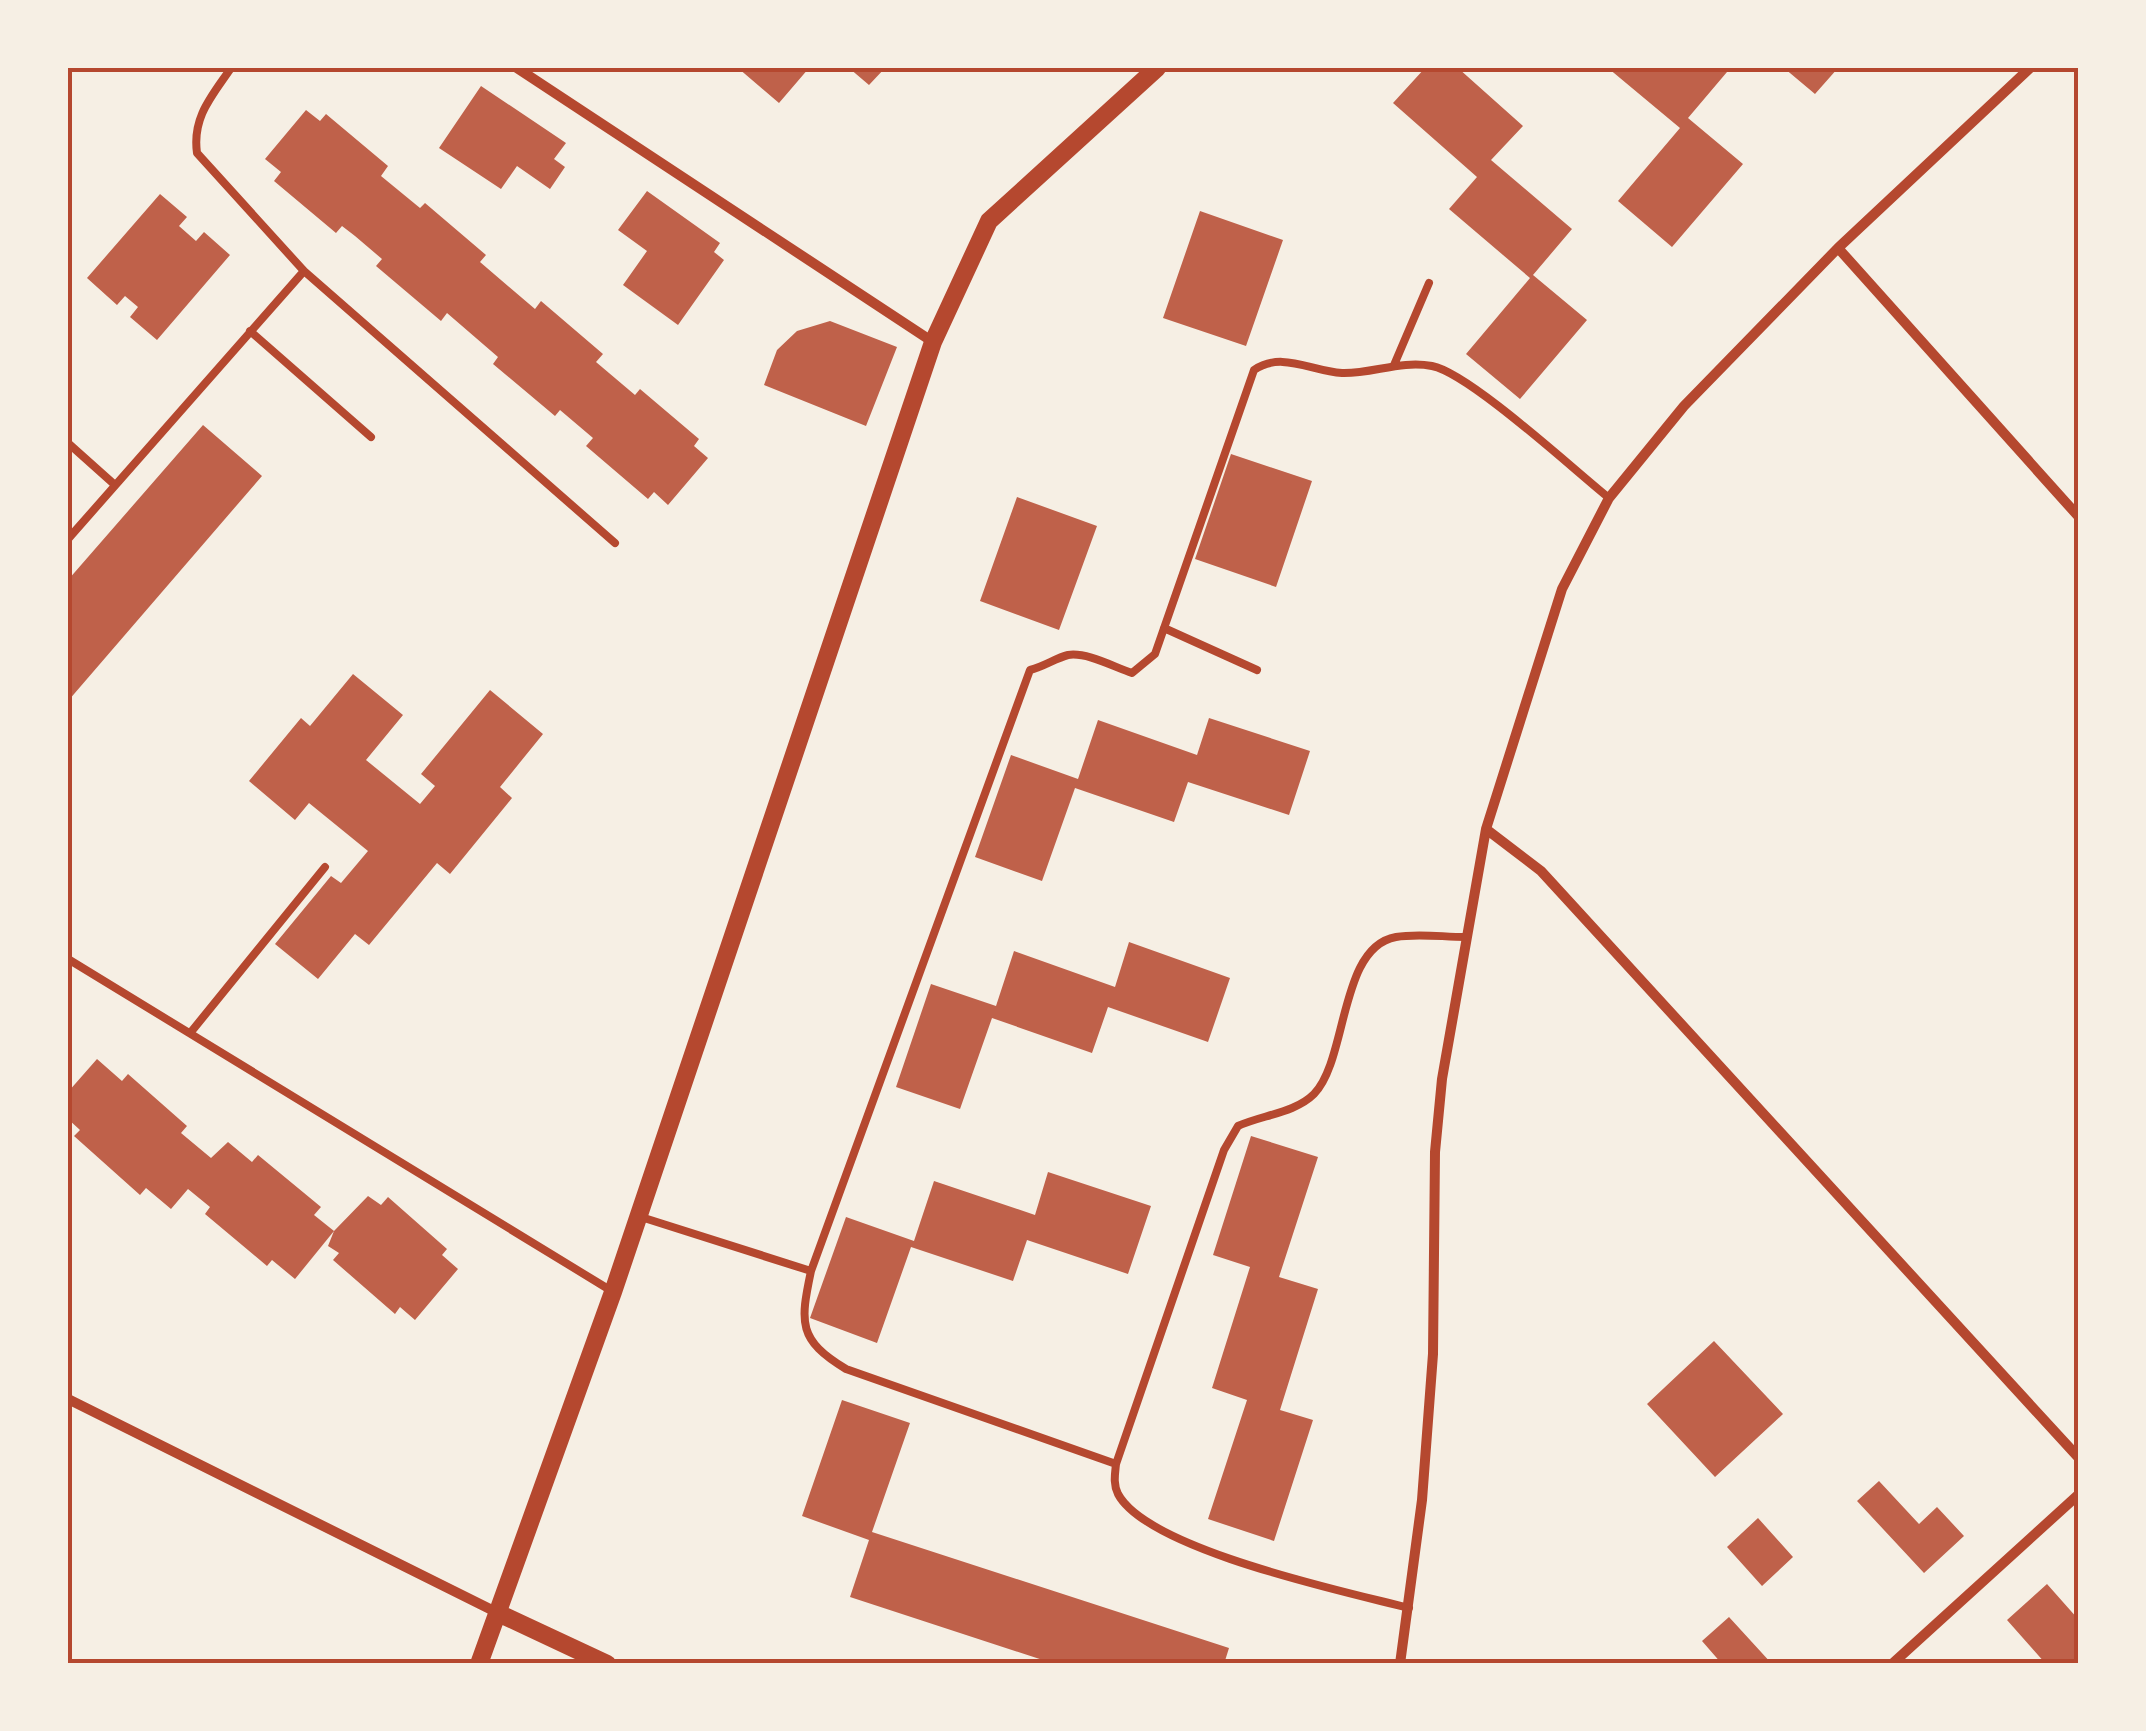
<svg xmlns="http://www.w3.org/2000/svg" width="2146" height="1731" viewBox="0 0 2146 1731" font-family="Figtree,sans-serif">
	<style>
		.building { fill: #bf614a }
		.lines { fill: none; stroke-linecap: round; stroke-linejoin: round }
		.service { stroke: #b5482f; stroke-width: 8 }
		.minor { stroke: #b5482f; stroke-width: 10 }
		.tertiary { stroke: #b5482f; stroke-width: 18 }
		.neatline { fill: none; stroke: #b5482f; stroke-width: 4 }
	</style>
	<rect width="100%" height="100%" fill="#f6efe4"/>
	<!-- building -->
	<path class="building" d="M738 68H809L779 103Z
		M849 68H885L869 85Z
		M1425 68H1458L1523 126 1491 160 1572 229 1533 275 1587 320 1520 399 1466 354 1530 278 1449 209 1477 177 1393 103Z
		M1608 68H1722L1727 72 1688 118 1743 164 1672 247 1618 201 1680 128Z
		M1784 68H1838L1815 94Z
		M481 86 566 143 554 159 565 167 550 189 517 166 501 189 439 148Z
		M306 110 320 121 326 114 388 166 381 176 420 208 425 203 486 255 480 262 535 309 541 301 603 354 596 362 635 395 640 389 699 439 694 446 708 458 668 505 654 492 648 499 586 446 593 438 560 410 555 416 493 364 498 357 447 313 441 321 376 266 382 259 355 236 342 226 336 233 274 181 281 172 265 159Z
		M647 191 720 243 714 252 724 260 678 325 623 285 647 251 618 230Z
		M160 194 187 217 179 226 196 241 204 232 230 255 157 340 130 317 138 307 125 296 117 305 87 278Z
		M1200 211 1283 240 1246 346 1163 318Z
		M830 321 897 347 866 426 764 385 777 350 797 331Z
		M203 425 262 476 68 701V580Z
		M1231 454 1312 481 1276 587 1195 559Z
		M1017 497 1097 526 1059 630 980 601Z
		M353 674 403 715 366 760 420 804 435 786 421 774 490 690 543 734 500 787 512 798 450 874 437 863 369 945 355 934 318 979 275 944 331 876 341 883 368 851 309 803 295 820 249 781 301 718 310 726Z
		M1209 718 1310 751 1289 815 1188 782 1174 822 1075 788 1042 881 975 857 1011 755 1078 779 1098 720 1197 755Z
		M1129 942 1230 978 1208 1042 1108 1007 1092 1053 992 1018 960 1109 896 1087 931 984 996 1006 1014 951 1115 987Z
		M97 1059 122 1081 128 1074 187 1126 181 1133 211 1158 228 1142 252 1162 258 1155 321 1207 314 1215 334 1231 295 1279 272 1260 267 1266 205 1214 210 1207 188 1189 171 1209 146 1188 140 1195 74 1136 80 1130 68 1119V1092Z
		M1251 1136 1318 1157 1279 1277 1318 1289 1280 1410 1313 1420 1274 1541 1208 1519 1247 1400 1212 1388 1250 1267 1213 1255Z
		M1048 1172 1151 1206 1128 1274 1027 1240 1013 1281 911 1247 877 1343 810 1318 846 1217 914 1241 934 1181 1035 1215Z
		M368 1196 381 1205 388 1197 447 1249 442 1255 458 1269 415 1320 400 1307 395 1314 333 1260 339 1253 328 1246 334 1231Z
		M1714 1341 1783 1414 1715 1477 1647 1404Z
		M842 1400 910 1423 872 1532 1229 1648 1224 1664H1055L850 1597 869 1540 802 1516Z
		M1879 1481 1919 1524 1937 1507 1964 1536 1924 1573 1857 1501Z
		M1758 1518 1793 1557 1762 1586 1727 1547Z
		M2047 1584 2078 1619V1664H2046L2007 1620Z
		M1729 1617 1772 1664H1722L1702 1641Z"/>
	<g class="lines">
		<!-- service -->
		<path class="service" d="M231 68C212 96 192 117 197 153L304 271
			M250 331 371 437
			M1394 365 1429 283
			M68 443 115 485
			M68 539 304 271 615 543
			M1164 628 1257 670
			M68 959 610 1290
			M191 1032 325 867
			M641 1217 811 1271C800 1323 798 1340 846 1369L1116 1464C1115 1474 1113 1484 1118 1494 1148 1550 1347 1592 1409 1608
			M811 1271 1030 670C1043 667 1056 658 1068 655 1087 652 1114 667 1132 673L1155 654 1254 370C1281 351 1311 371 1342 373 1372 374 1401 360 1432 366 1469 373 1574 470 1609 498
			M1116 1464 1224 1150 1238 1126C1262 1115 1295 1113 1314 1094 1348 1059 1339 947 1396 937 1417 933 1443 937 1465 937"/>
		<!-- minor -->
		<path class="minor" d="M517 68 933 342
			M1838 248 2078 516
			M1486 829 1541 871 2078 1457
			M68 1399 498 1613
			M1400 1664 1422 1500 1433 1354 1435 1152 1442 1079 1486 829 1562 589 1609 498 1684 406 1838 248 2030 68
			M1892 1664 2078 1495"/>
		<!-- tertiary -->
		<path class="tertiary" d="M498 1613 607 1664
			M479 1664 613 1292 933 342 989 221 1157 68"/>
	</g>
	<!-- border -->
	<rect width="2146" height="1731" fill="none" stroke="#f6efe4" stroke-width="140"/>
	<rect x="70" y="70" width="2006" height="1591" class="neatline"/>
</svg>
